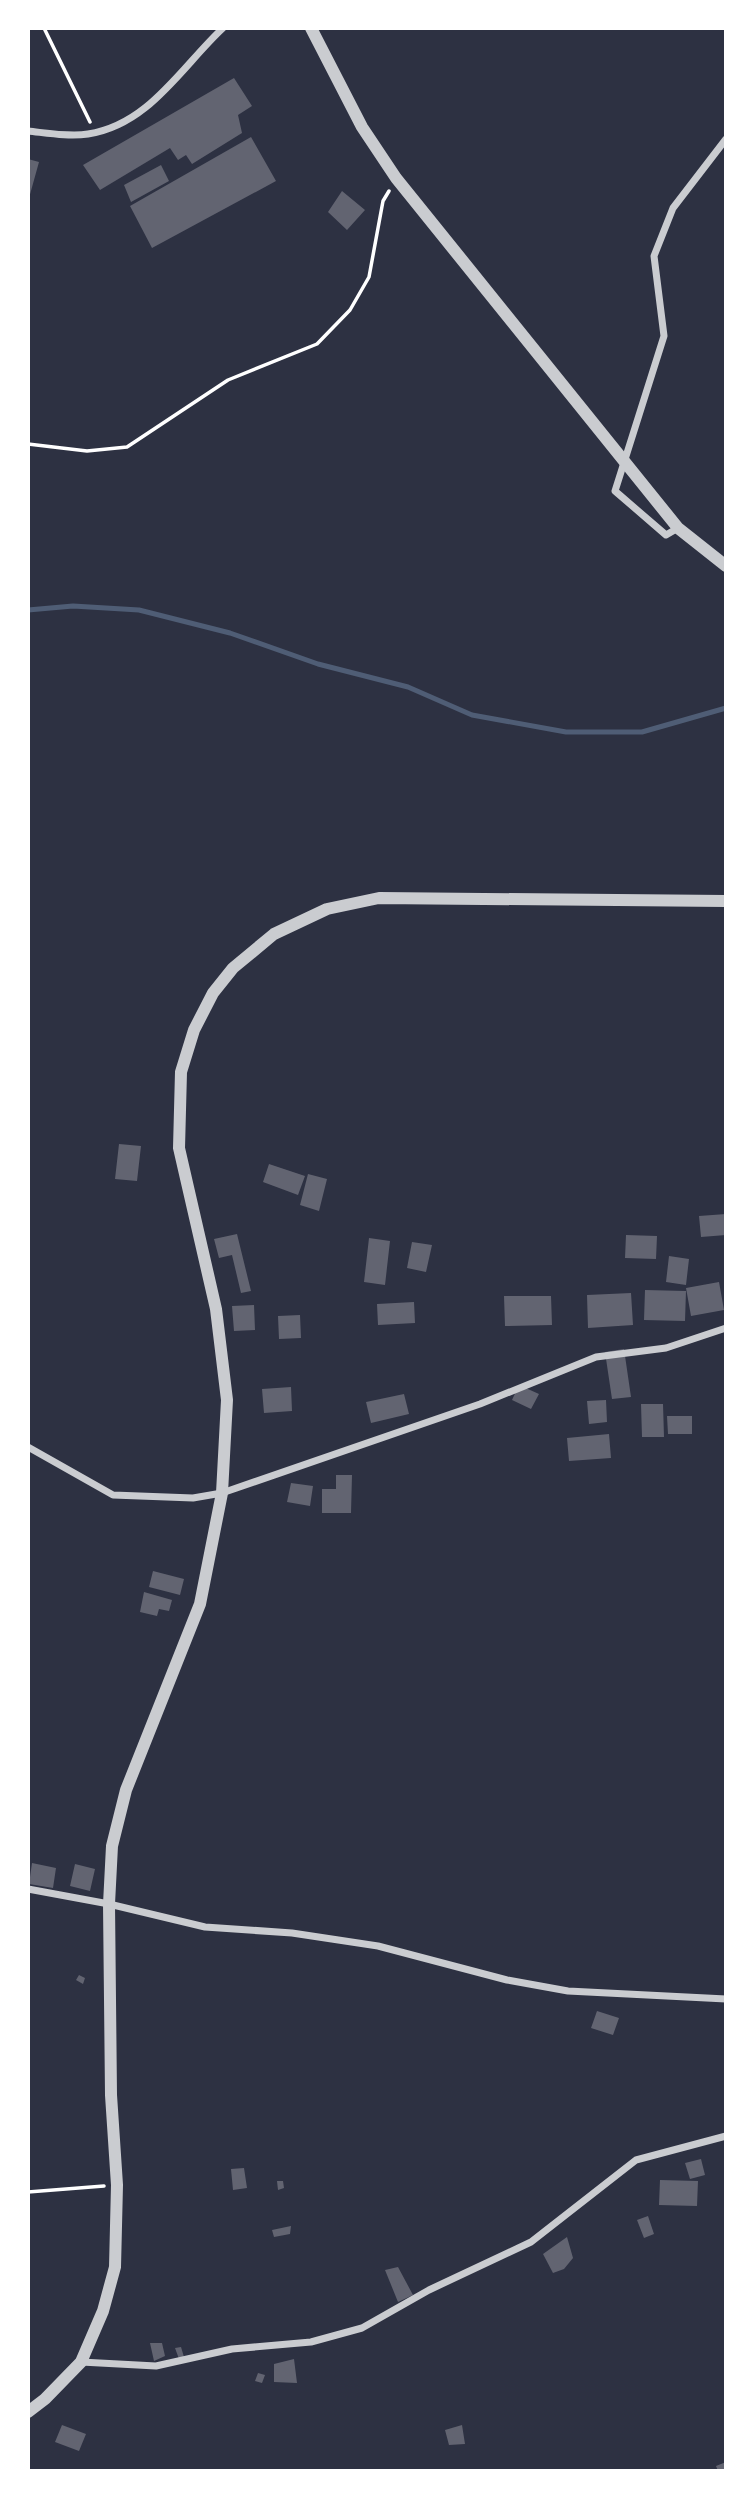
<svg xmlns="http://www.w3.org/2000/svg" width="754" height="2499" viewBox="0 0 754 2499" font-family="Cabin,sans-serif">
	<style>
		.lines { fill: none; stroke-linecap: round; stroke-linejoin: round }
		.stream { stroke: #4f5d75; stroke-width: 5 }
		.building { fill: #626471 }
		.path { stroke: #fff; stroke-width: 3.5 }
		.minor { stroke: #caccd0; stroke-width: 7 }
		.tertiary { stroke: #caccd0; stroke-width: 12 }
	</style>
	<rect width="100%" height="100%" fill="#2d3142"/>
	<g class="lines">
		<!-- stream -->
		<path class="stream" d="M28 610 73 606 139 610 230 633 318 664 408 687 472 715 566 732H642L726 708"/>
	</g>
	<!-- building -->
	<path class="building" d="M234 78 252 106 238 115 242 133 192 164 186 155 178 160 170 148 100 190 83 165Z
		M251 137 276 181 152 248 130 206Z
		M28 159 39 162 29 198H28Z
		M161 165 169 181 131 202 124 185Z
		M342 191 365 210 347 230 328 212Z
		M119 1144 141 1146 137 1181 115 1179Z
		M269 1164 305 1176 298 1195 263 1182Z
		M308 1174 327 1179 319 1211 300 1205Z
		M726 1214V1235L701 1237 699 1216Z
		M237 1234 251 1291 241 1293 232 1255 219 1258 214 1239Z
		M626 1235 657 1236 656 1259 625 1258Z
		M369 1238 390 1241 385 1285 364 1282Z
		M412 1242 432 1245 426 1272 407 1268Z
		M669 1256 689 1259 686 1285 666 1282Z
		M719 1282 724 1310 691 1316 686 1288Z
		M645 1290 686 1291 685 1321 644 1320Z
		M631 1293 633 1325 588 1328 587 1295Z
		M504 1296H551L552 1325 505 1326Z
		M414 1302 415 1323 378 1325 377 1304Z
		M254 1305 255 1330 234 1331 232 1306Z
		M300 1315 301 1338 279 1339 278 1316Z
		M624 1349 631 1397 612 1399 605 1352Z
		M519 1385 539 1394 531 1409 512 1400Z
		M291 1387 292 1411 264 1413 262 1389Z
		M404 1394 409 1414 371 1423 366 1402Z
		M606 1400 607 1422 589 1424 587 1401Z
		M641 1404H663L664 1437H642Z
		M667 1416H692V1434H668Z
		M609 1434 611 1458 569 1461 567 1438Z
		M336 1475H352L351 1513H322V1489H336Z
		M291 1483 313 1486 310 1506 287 1502Z
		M153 1571 184 1579 180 1595 149 1587Z
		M144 1592 172 1600 169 1611 159 1609 157 1616 140 1612Z
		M32 1863 56 1868 53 1888 29 1884Z
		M75 1864 95 1869 90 1891 70 1886Z
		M79 1975 85 1978 83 1984 76 1980Z
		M597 2011 619 2018 613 2035 591 2028Z
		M701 2159 705 2175 690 2179 685 2163Z
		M244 2168 247 2188 233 2190 231 2169Z
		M660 2180 698 2181 697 2206 659 2205Z
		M277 2181H283L284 2188 278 2190Z
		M648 2216 654 2234 644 2238 637 2220Z
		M291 2226 290 2234 274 2237 272 2230Z
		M567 2237 573 2258 564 2269 553 2273 543 2254Z
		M398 2267 413 2295 398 2302 385 2270Z
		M150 2343H162L165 2356 154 2361Z
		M181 2347 184 2357 179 2359 175 2348Z
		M294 2359 297 2383 274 2382V2364Z
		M258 2373 265 2375 262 2383 255 2381Z
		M62 2425 86 2434 79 2451 55 2442Z
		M462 2425 465 2444 449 2445 445 2430Z
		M726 2462V2471H718L716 2466Z"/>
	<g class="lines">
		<!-- path -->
		<path class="path" d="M44 28 90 122
			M28 444 87 451 127 447 228 380 317 344 350 310 369 277 383 201 389 191
			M28 2192 104 2186"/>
		<!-- minor -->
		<path class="minor" d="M28 131C47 133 69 137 88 134 149 125 182 66 223 28
			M678 528 666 535 615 491 664 336 654 256 673 208 726 139
			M28 1447 113 1495 193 1498 222 1493 480 1404 596 1357 666 1348 726 1328
			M28 1889 109 1904 205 1927 292 1933 378 1946 507 1980 568 1991 726 1999
			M81 2362 156 2366 232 2349 311 2342 362 2328 429 2290 531 2242 636 2160 726 2136"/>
		<!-- tertiary -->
		<path class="tertiary" d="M311 28 362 127 396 178 678 528 726 566
			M28 2412 45 2399 81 2362 103 2311 115 2267 117 2185 111 2095 109 1904 112 1846 126 1790 200 1604 222 1493 227 1400 216 1309 179 1148 181 1072 194 1030 213 993 233 968 274 934 327 909 379 898 726 901"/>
	</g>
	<!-- border -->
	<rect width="754" height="2499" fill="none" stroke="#ffffff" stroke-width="60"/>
</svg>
